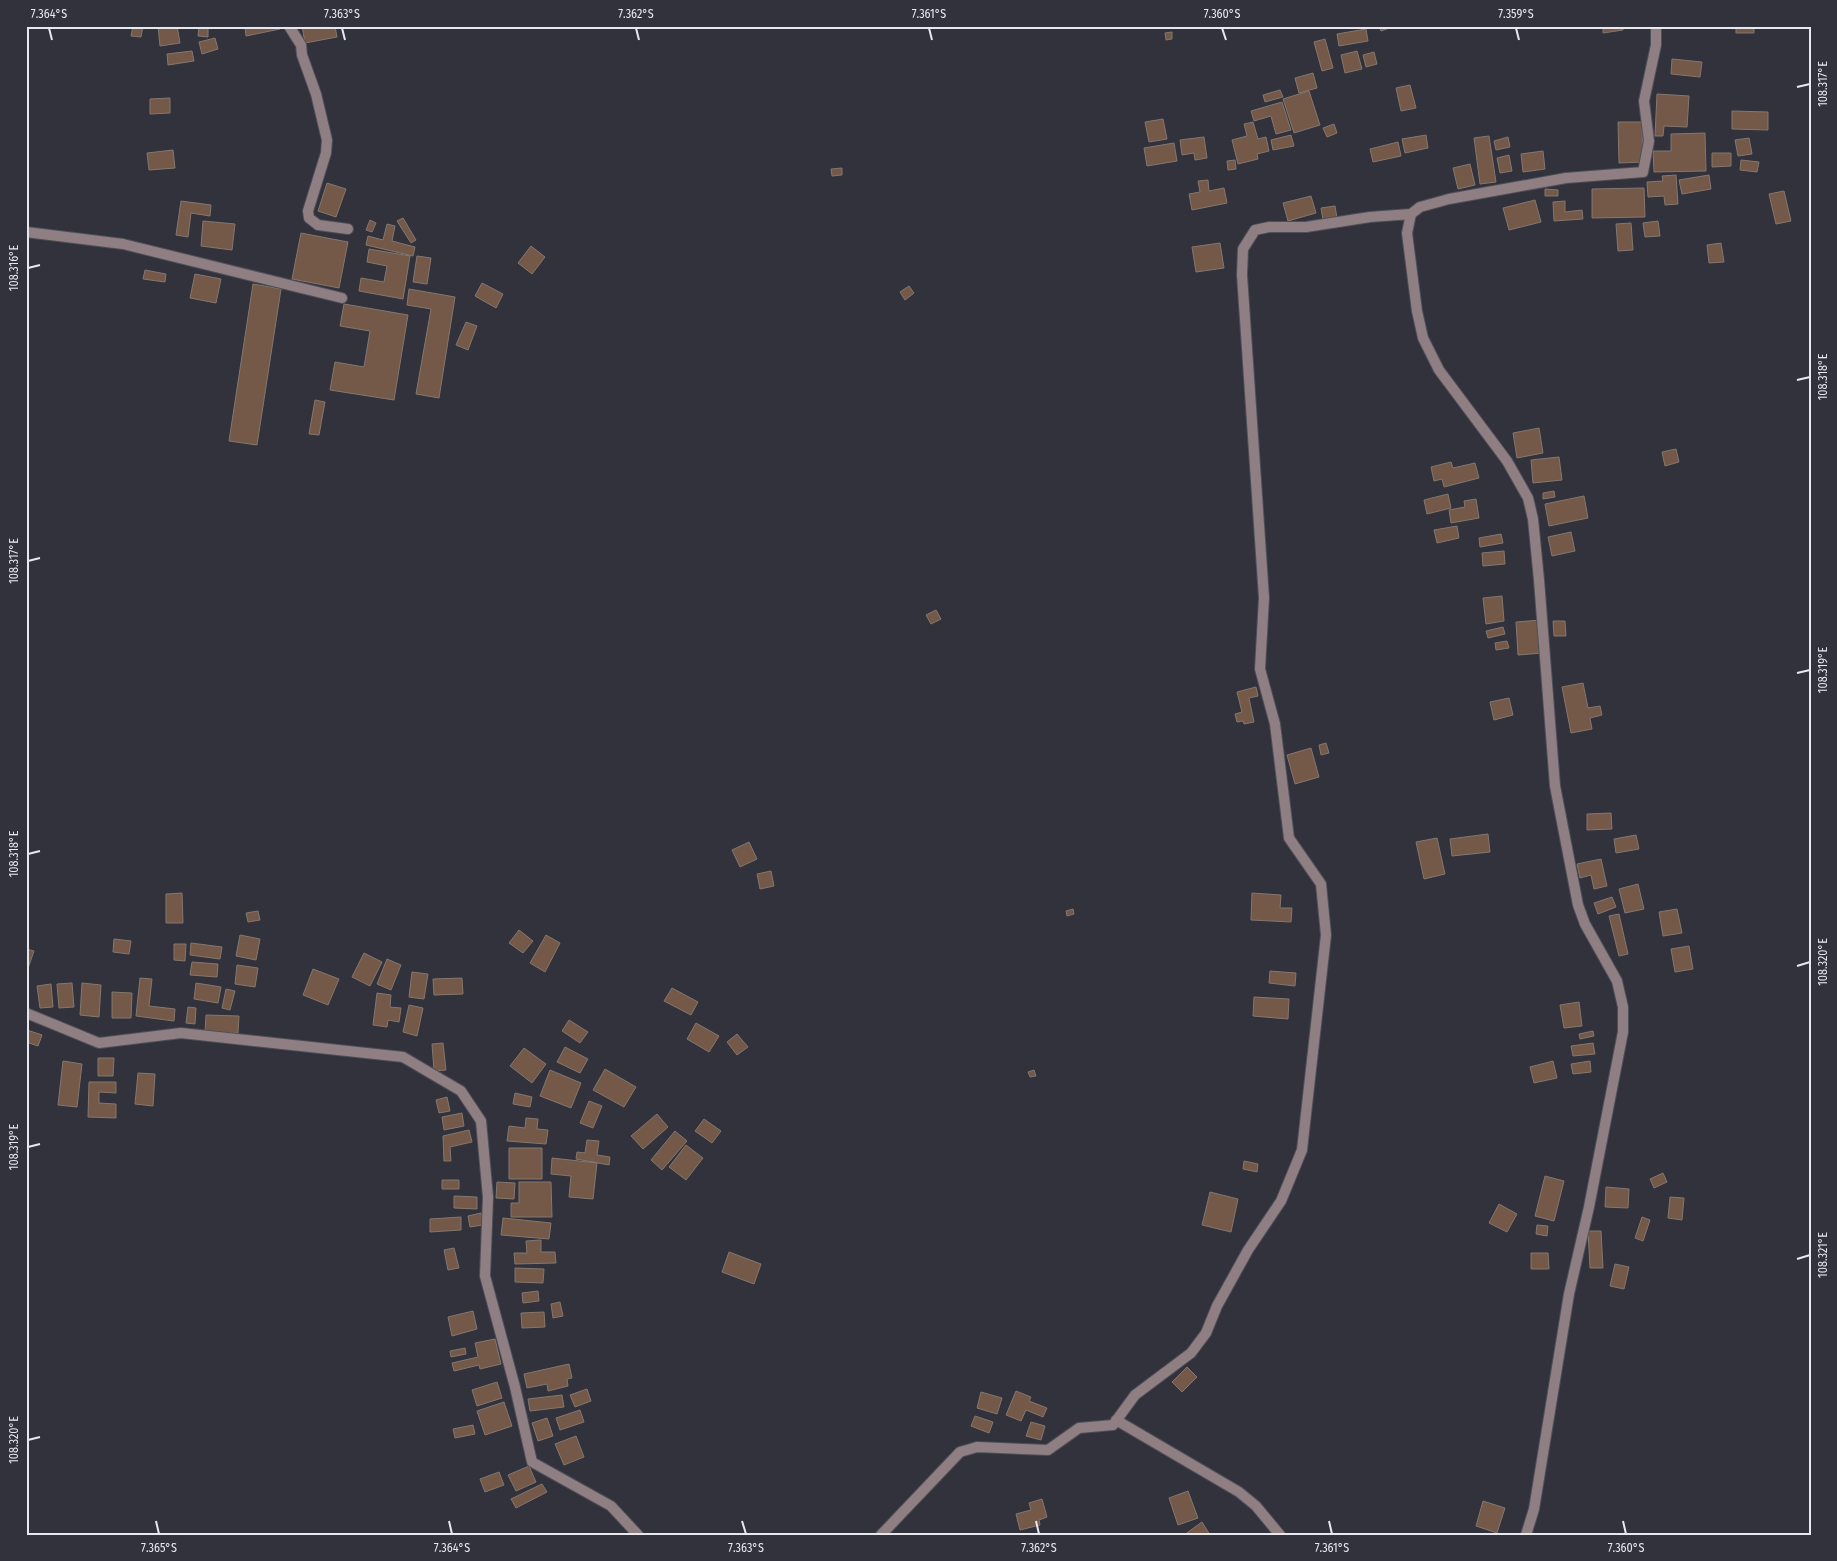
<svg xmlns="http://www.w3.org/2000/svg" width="1837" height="1561" viewBox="0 0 1837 1561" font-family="'Fira Sans Condensed',sans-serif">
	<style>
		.building { fill: #745949; stroke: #84776f }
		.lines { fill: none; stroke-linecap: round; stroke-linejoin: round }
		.minor-casing { stroke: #4f4f59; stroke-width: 12 }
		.minor { stroke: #8f7f83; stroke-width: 10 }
		.ticks { fill: none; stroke: #e8e8ef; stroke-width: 2 }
		.neatline { fill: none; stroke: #e8e8ef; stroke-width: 2 }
		.ticks-label { font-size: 12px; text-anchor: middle; fill: #e8e8ef }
	</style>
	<rect width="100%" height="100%" fill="#32323d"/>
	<!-- building -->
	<path class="building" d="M133 26H143L141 37 131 36Z
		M158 26H177L180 43 160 46Z
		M199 26H208V37L198 36Z
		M245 26H280V29L246 36Z
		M302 26H335L337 37 305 43Z
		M1379 26H1395L1381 31Z
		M1603 26H1623V30L1603 33Z
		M1736 26H1754V33H1736Z
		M1366 29 1368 41 1339 46 1337 34Z
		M1172 32V39L1166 40 1165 33Z
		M215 38 218 49 202 54 199 42Z
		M1325 39 1333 68 1322 71 1314 42Z
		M192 51 194 61 168 65 167 54Z
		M1357 51 1362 69 1345 73 1341 55Z
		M1374 52 1377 64 1366 67 1363 55Z
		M1672 59 1702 62 1700 77 1671 74Z
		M1313 73 1317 88 1299 93 1295 78Z
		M1410 85 1416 108 1401 111 1396 88Z
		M1280 90 1283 97 1265 102 1263 95Z
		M1309 91 1320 125 1294 133 1283 99Z
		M1657 94 1689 96 1687 127 1664 126 1663 136H1655Z
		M170 98V113L150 114V99Z
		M1282 102 1291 130 1276 134 1271 116 1254 121 1251 111Z
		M1732 111 1768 112V130L1732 129Z
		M1163 119 1167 139 1149 142 1145 122Z
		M1253 122 1258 139 1266 137 1269 151 1257 154 1258 159 1238 164 1232 140 1247 136 1244 124Z
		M1618 122H1642L1643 162 1619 163Z
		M1334 124 1337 133 1327 137 1323 128Z
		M1705 133 1706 171 1654 172 1653 151H1671V134Z
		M1291 135 1294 146 1273 150 1271 140Z
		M1426 135 1428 148 1405 153 1402 139Z
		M1489 136 1496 182 1480 184 1474 138Z
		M1204 137 1207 158 1195 160 1194 153 1182 155 1180 140Z
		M1508 137 1510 147 1496 150 1494 141Z
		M1749 138 1752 154 1738 156 1735 140Z
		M1398 142 1401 156 1373 162 1370 149Z
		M1174 143 1177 161 1147 166 1144 148Z
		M173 150 175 168 149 170 147 153Z
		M1543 151 1545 169 1523 172 1521 154Z
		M1712 153H1731V166L1712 167Z
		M1509 155 1512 171 1500 173 1497 158Z
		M1235 160 1236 169 1228 170 1227 161Z
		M1741 160 1759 162 1757 172 1740 170Z
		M1470 164 1475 185 1458 189 1453 168Z
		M842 168V175L832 176 831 169Z
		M1676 175 1678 204 1665 205 1664 196 1648 197 1647 182 1663 181 1662 176Z
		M1709 175 1711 189 1682 194 1679 180Z
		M1208 180 1209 191 1224 188 1227 203 1192 210 1189 194 1200 192 1198 181Z
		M327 183 346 189 336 217 318 211Z
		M1644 188 1645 217 1592 218V189Z
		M1545 189 1558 190V196H1545Z
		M1784 191 1791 221 1776 224 1769 194Z
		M1311 196 1316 213 1288 221 1283 203Z
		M1535 200 1541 222 1509 230 1503 208Z
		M181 201 211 205 210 216 191 213 188 237 176 235Z
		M1565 201V212L1582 210 1583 219 1554 221 1553 202Z
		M1335 206 1337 218 1323 220 1321 208Z
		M403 218 416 240 411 243 397 221Z
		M370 220 376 223 372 232 366 230Z
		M203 221 235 224 232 250 201 246Z
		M1658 221 1660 236 1645 237 1643 223Z
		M1631 223 1633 250 1618 251 1616 224Z
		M387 224 395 226 392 241 415 247 413 256 366 245 368 236 383 240Z
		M301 233 348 242 339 288 292 279Z
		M1220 243 1224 268 1196 272 1192 247Z
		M1721 243 1724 262 1709 263 1707 245Z
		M531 246 545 257 532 274 518 263Z
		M369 249 410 256 403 299 359 291 361 278 384 282 387 266 367 262Z
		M417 256 431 258 427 284 413 282Z
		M145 270 166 274 165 282 143 279Z
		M195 274 221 279 216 303 190 298Z
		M482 283 503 294 496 308 475 296Z
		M253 284 281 289 257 445 229 441Z
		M909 286 914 293 905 300 900 292Z
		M409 289 455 297 439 398 416 394 431 309 407 305Z
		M344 304 408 315 394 400 330 390 335 362 364 367 370 331 340 326Z
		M466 322 477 326 468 350 456 345Z
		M315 400 325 402 319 435 309 434Z
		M1539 428 1543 453 1517 458 1513 433Z
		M1676 449 1679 462 1665 466 1662 452Z
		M1559 457 1562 480 1533 483 1531 460Z
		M1451 462 1453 468 1475 463 1479 478 1444 487 1442 479 1434 481 1431 467Z
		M1554 491 1555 497 1543 499V493Z
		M1448 494 1451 508 1427 514 1424 500Z
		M1584 496 1588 518 1549 526 1545 504Z
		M1476 499 1479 518 1451 523 1449 510 1465 507 1464 501Z
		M1457 526 1459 538 1437 543 1434 530Z
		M1571 532 1575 551 1552 556 1548 537Z
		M1501 534 1503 543 1480 547 1479 538Z
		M1504 551 1505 564 1483 566 1482 553Z
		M1502 596 1504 621 1486 624 1483 598Z
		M936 610 941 619 931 624 926 615Z
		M1541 620 1543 653 1518 655 1516 622Z
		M1553 621H1565L1566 636H1554Z
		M1503 627 1505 634 1488 638 1486 631Z
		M1507 641 1509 648 1496 650 1495 643Z
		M1583 683 1588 708 1600 706 1602 715 1590 718 1592 729 1571 733 1562 687Z
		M1256 687 1258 696 1249 698 1254 722 1244 724 1243 721 1237 722 1235 714 1242 712 1237 692Z
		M1509 698 1513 715 1494 720 1490 702Z
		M1326 743 1329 753 1321 755 1319 745Z
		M1311 748 1319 777 1295 784 1287 755Z
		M1611 813 1612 829 1587 830V814Z
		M1488 834 1490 852 1452 856 1450 839Z
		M1636 835 1639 849 1616 853 1614 839Z
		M1437 838 1445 874 1424 879 1416 842Z
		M749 842 757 859 740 867 732 850Z
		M1601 859 1607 886 1594 889 1591 875 1580 878 1577 864Z
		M771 871 774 886 760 889 757 874Z
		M1638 884 1644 909 1625 913 1619 889Z
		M182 893 183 923H166V894Z
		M1252 893 1281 895 1280 908H1292L1291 922 1251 920Z
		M1612 897 1616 907 1598 914 1594 903Z
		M1073 909 1074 914 1067 916 1066 911Z
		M1677 909 1682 933 1663 936 1659 912Z
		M258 911 260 920 248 922 246 913Z
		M1619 914 1628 954 1619 956 1609 916Z
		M519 930 533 941 523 953 509 943Z
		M240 935 260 939 256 960 236 956Z
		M546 935 560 943 545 972 530 963Z
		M114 939 131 941 129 954 113 952Z
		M191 943 222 947 220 959 190 955Z
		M174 944H186L185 961 174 960Z
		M1689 946 1693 969 1675 972 1671 949Z
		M26 949 34 951 26 974Z
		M364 953 382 962 370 986 352 977Z
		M387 959 401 965 391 990 377 984Z
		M192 962 218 964 217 977 190 975Z
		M237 965 258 968 255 987 235 984Z
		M313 969 339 979 328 1005 303 995Z
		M1270 971 1296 973 1295 986 1269 983Z
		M412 972 428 974 424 999 409 997Z
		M140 978 152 979 149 1006 175 1009 174 1021 136 1016Z
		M462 978 463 994 434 995 433 979Z
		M72 983 74 1007 59 1008 57 984Z
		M82 983 101 985 99 1017 80 1015Z
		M196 983 221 987 218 1003 194 999Z
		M51 984 53 1007 40 1008 37 986Z
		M672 988 698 1002 691 1015 664 1001Z
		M226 989 235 991 230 1010 222 1008Z
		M112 992 132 993 131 1018H112Z
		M377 993 391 995 390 1007 401 1008 399 1022 388 1020 387 1027 373 1025Z
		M1254 997 1289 999 1288 1019 1253 1016Z
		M1579 1002 1582 1026 1564 1028 1560 1005Z
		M409 1005 423 1008 417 1036 403 1032Z
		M188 1007 196 1008 195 1024 186 1023Z
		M206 1015 239 1016 238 1033 205 1032Z
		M569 1020 588 1032 580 1043 562 1031Z
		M696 1023 719 1036 709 1052 687 1039Z
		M27 1030 42 1035 38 1046 26 1042Z
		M1593 1031 1594 1036 1580 1039 1579 1034Z
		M737 1034 748 1047 737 1055 727 1042Z
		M443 1043 446 1070 434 1071 432 1044Z
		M1593 1043 1595 1054 1573 1056 1571 1046Z
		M565 1047 588 1059 580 1073 557 1062Z
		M524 1048 546 1064 532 1083 510 1066Z
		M98 1058H114L113 1076H98Z
		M63 1061 82 1064 77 1107 58 1105Z
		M1553 1061 1557 1078 1534 1083 1530 1067Z
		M1590 1061 1591 1072 1573 1074 1571 1064Z
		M605 1069 636 1087 624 1107 593 1090Z
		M550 1070 581 1083 571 1108 540 1096Z
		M1034 1070 1036 1076 1030 1077 1028 1072Z
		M138 1073 155 1074 153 1106 135 1104Z
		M89 1082H116V1093L99 1092V1103L116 1104V1118L88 1117Z
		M515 1093 532 1097 530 1107 513 1104Z
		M447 1097 450 1111 439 1113 436 1100Z
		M589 1101 602 1106 593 1128 580 1123Z
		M462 1113 464 1126 444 1130 442 1117Z
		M657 1114 668 1127 643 1149 631 1136Z
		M526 1118 538 1119 537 1129 548 1130 546 1144 507 1141 509 1126 525 1128Z
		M704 1119 721 1131 712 1143 695 1131Z
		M469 1130 472 1142 450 1147 451 1161H444L443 1136Z
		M675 1131 687 1141 662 1170 651 1160Z
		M587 1140 599 1141 597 1155 610 1157 609 1165 576 1159 577 1152 585 1153Z
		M686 1145 703 1158 686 1180 669 1167Z
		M509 1148H542V1179H509Z
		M552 1158 597 1163 593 1199 569 1197 571 1176 551 1174Z
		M1244 1161 1258 1164 1257 1172 1243 1169Z
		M1663 1173 1667 1182 1654 1188 1650 1179Z
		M1545 1176 1564 1181 1554 1221 1535 1216Z
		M442 1180H459V1189H442Z
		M497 1182 515 1183 514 1199 496 1198Z
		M519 1182H551L552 1217H511V1203H519Z
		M1606 1187 1629 1189 1628 1208 1605 1207Z
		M1210 1192 1238 1199 1231 1232 1202 1225Z
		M454 1196 477 1197V1209L454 1208Z
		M1670 1197 1684 1198 1682 1220 1668 1218Z
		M1499 1204 1517 1214 1507 1232 1489 1223Z
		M481 1213 483 1225 470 1227 468 1216Z
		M461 1217V1230L430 1232V1219Z
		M1642 1217 1650 1220 1643 1241 1635 1238Z
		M503 1218 551 1223 549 1239 501 1235Z
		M1537 1225 1548 1226 1547 1236 1536 1234Z
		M1588 1231H1601L1603 1268H1590Z
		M541 1240V1252H555L556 1263 515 1264 514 1253H527L526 1241Z
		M454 1248 459 1268 448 1270 444 1250Z
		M729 1252 761 1264 754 1284 722 1272Z
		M1531 1253H1548L1549 1269H1531Z
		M1615 1264 1629 1267 1624 1289 1610 1286Z
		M515 1268 544 1269 543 1283 515 1282Z
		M538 1291 539 1301 523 1303 522 1293Z
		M560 1302 563 1316 553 1318 551 1304Z
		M473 1311 477 1329 452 1336 448 1317Z
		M544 1312 545 1327 522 1328 521 1313Z
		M495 1339 501 1364 480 1369 479 1365 454 1371 452 1363 478 1357 475 1343Z
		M465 1348 466 1354 451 1357 450 1351Z
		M569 1364 572 1378 567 1379 568 1386 548 1391 547 1384 527 1388 524 1374Z
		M1187 1367 1197 1377 1182 1392 1172 1382Z
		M497 1382 502 1398 477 1406 472 1390Z
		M587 1389 591 1401 575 1407 570 1395Z
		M1016 1391 1031 1397 1029 1401 1047 1408 1043 1417 1026 1410 1021 1421 1006 1415Z
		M981 1392 1002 1398 997 1414 977 1408Z
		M562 1395 564 1407 530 1411 528 1399Z
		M504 1402 512 1426 485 1435 477 1411Z
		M580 1410 584 1422 560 1430 556 1418Z
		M975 1416 993 1422 989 1433 971 1426Z
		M547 1418 553 1436 538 1441 532 1423Z
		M1031 1422 1045 1426 1041 1440 1026 1436Z
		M473 1425 475 1434 455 1438 453 1429Z
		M576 1436 584 1457 564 1465 555 1444Z
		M529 1466 536 1482 516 1491 508 1475Z
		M499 1472 504 1485 485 1492 480 1479Z
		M542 1484 547 1492 516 1508 511 1499Z
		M1188 1491 1198 1518 1178 1525 1169 1498Z
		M1042 1499 1047 1517 1039 1520 1040 1525 1020 1530 1016 1514 1031 1510 1029 1503Z
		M1483 1501 1505 1508 1497 1533 1476 1526Z
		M1202 1522 1210 1535H1184Z"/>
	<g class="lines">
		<!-- minor casing -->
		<g class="minor-casing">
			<path id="minor" d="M289 26 301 45 302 55 316 94 327 140 326 153 308 211 309 218 318 225 348 229
				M26 232 123 244 342 298
				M26 1013 99 1043 181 1033 403 1057 461 1091 481 1121 488 1197 485 1276 515 1387 532 1462 611 1506 638 1535
				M1116 1420 1239 1492 1256 1506 1280 1535
				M881 1535 960 1452 977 1447 1048 1450 1079 1428 1113 1425 1135 1395 1191 1353 1206 1333 1217 1306 1248 1250 1281 1201 1302 1150 1326 935 1321 884 1289 838 1275 724 1260 669 1264 598 1242 275 1243 249 1255 230 1269 227H1306L1370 217 1411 214
				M1526 1535 1534 1509 1569 1294 1589 1207 1623 1032V1007L1617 981 1585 924 1578 905 1555 786 1539 580 1533 519 1528 498 1507 461 1439 370 1423 338 1417 311 1407 233 1411 214 1420 207 1449 199 1566 178 1643 172 1649 141 1644 101 1656 45V26"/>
		</g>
		<!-- minor -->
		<use href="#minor" class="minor"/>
	</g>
	<!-- ticks -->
	<path class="ticks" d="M49 28 52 40M342 28 345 40M636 28 639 40M929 28 932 40M1222 28 1226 40M1516 28 1519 40M1797 87 1810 84M28 268 40 265M1797 380 1810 377M28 561 40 558M1797 673 1810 670M28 854 40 851M1797 966 1810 962M28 1147 40 1144M1797 1259 1810 1255M28 1440 40 1437M156 1521 159 1534M449 1521 452 1534M742 1521 746 1534M1036 1521 1039 1534M1329 1521 1332 1534M1623 1521 1626 1534"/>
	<!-- border -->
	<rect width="1837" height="1561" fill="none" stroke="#32323d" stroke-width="55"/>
	<rect x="28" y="28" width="1782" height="1506" class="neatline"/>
	<g class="ticks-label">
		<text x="49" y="18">7.364°S</text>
		<text x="342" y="18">7.363°S</text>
		<text x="636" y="18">7.362°S</text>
		<text x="929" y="18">7.361°S</text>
		<text x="1222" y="18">7.360°S</text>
		<text x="1516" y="18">7.359°S</text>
		<text transform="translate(1823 84) rotate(-90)" y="4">108.317°E</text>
		<text transform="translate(14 268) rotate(-90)" y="4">108.316°E</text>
		<text transform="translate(1823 377) rotate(-90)" y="4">108.318°E</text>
		<text transform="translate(14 561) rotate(-90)" y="4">108.317°E</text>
		<text transform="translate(1823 670) rotate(-90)" y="4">108.319°E</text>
		<text transform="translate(14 854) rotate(-90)" y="4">108.318°E</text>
		<text transform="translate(1823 962) rotate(-90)" y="4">108.320°E</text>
		<text transform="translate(14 1147) rotate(-90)" y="4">108.319°E</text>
		<text transform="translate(1823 1255) rotate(-90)" y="4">108.321°E</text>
		<text transform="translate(14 1440) rotate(-90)" y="4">108.320°E</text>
		<text x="159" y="1552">7.365°S</text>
		<text x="452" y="1552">7.364°S</text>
		<text x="746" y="1552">7.363°S</text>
		<text x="1039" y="1552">7.362°S</text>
		<text x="1332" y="1552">7.361°S</text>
		<text x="1626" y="1552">7.360°S</text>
	</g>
</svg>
